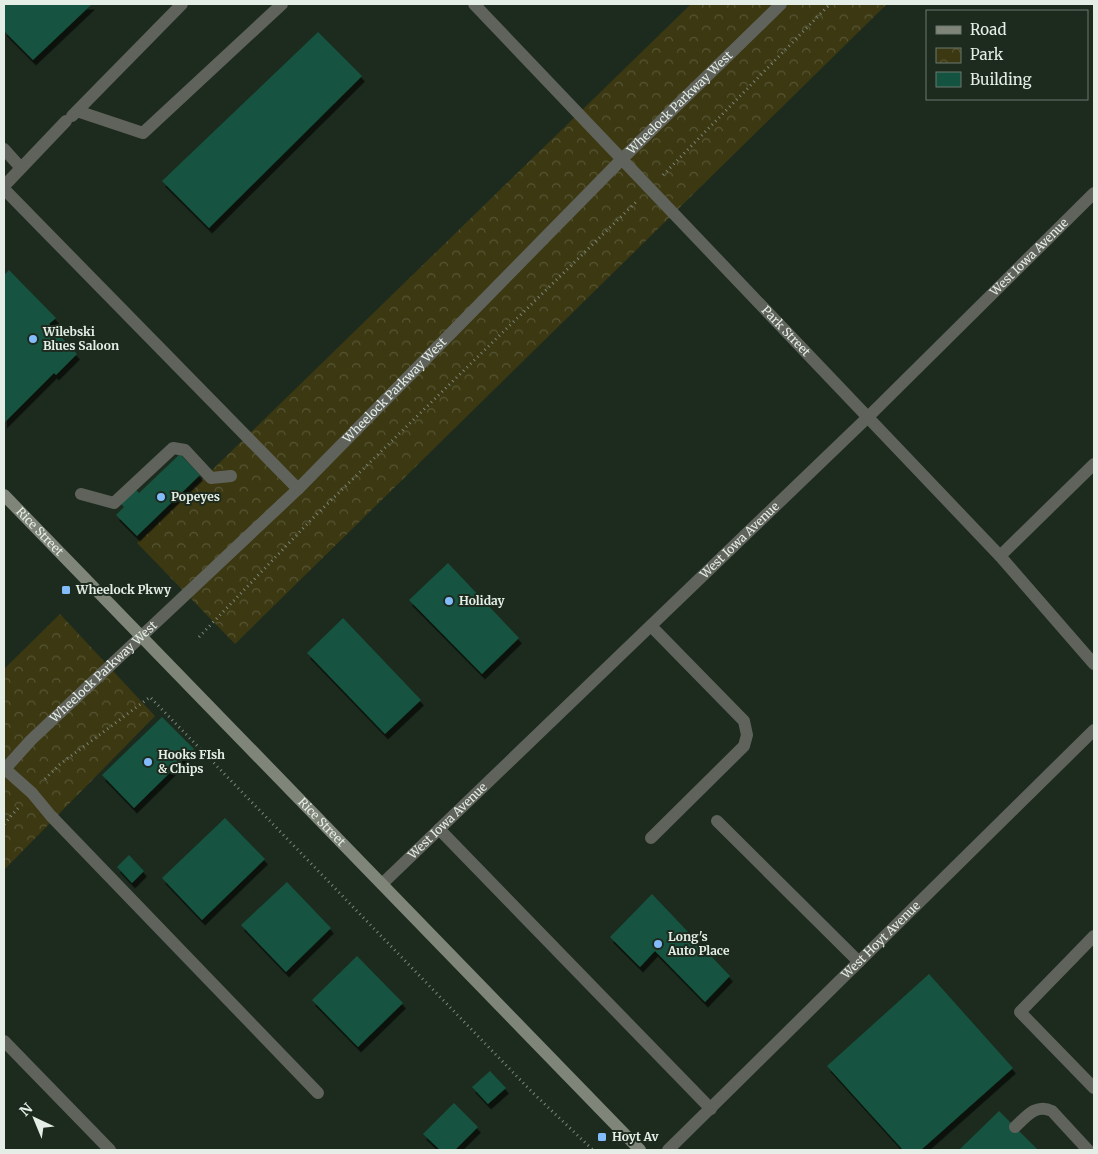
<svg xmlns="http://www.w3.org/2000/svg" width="1098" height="1154" viewBox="0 0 1098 1154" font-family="Merriweather,serif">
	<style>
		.park { fill: url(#park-crowns) }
		.building { fill: #14533f; filter: url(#shadow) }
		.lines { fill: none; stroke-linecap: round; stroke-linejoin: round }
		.path { stroke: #7b877c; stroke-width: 3; stroke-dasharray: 1 4; stroke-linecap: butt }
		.service { stroke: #60635b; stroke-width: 12 }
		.minor { stroke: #60635b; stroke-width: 12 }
		.tertiary { stroke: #60635b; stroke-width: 12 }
		.secondary { stroke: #808579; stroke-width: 12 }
		.poi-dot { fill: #83bcfb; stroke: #1d2b1e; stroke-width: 2 }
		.labels { text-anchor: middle; stroke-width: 4; stroke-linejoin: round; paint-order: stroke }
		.street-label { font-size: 12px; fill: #e5eee6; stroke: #1d2b1e }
		.poi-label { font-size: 12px; font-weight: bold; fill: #e5eee6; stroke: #1d2b1e; text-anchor: start }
	</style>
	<defs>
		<pattern id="park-crowns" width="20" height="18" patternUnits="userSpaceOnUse" patternTransform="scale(1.25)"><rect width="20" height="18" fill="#3b3812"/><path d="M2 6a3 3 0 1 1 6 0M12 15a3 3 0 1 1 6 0" fill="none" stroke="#575534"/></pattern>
		<filter id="shadow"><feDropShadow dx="3" dy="5.5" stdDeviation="0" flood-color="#0009"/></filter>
	</defs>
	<rect width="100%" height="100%" fill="#1d2b1e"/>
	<!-- park -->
	<path class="park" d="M691 4H887L235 644 137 543Z
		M60 614 155 716 4 870V669Z"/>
	<!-- building -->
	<path class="building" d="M4 4H92L33 60 4 31Z
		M318 32 362 76 209 228 162 181Z
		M9 270 56 318 49 324 77 354 56 375 54 373 4 423V275Z
		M180 454 200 475 137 536 116 515 124 507 120 503 135 489 139 493Z
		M448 563 519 638 482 674 409 600Z
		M343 618 421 700 385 734 307 653Z
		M162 717 194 749 134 808 102 775Z
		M225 818 265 859 202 920 162 878Z
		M129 855 144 871 132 883 117 867Z
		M287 882 331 928 286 972 241 925Z
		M652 894 730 976 705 1002 655 951 640 967 610 937Z
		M357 956 403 1003 358 1047 312 1000Z
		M929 974 1013 1068 921 1150H903L827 1066Z
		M490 1071 506 1088 488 1104 472 1087Z
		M454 1103 478 1127 455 1150H440L423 1134Z
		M999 1111 1038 1150H959Z"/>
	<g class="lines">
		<!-- path -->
		<path class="path" d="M663 175 830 4
			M199 637 313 518 636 202
			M45 779 59 765 150 697 532 1092 593 1150
			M4 824 20 806"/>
		<!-- service -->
		<path class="service" d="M77 111 143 133 282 4
			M72 116 182 4
			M4 189 298 489
			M81 494 114 503 173 448 185 450 211 478 231 476
			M1000 556 1094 464
			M651 626 744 721 747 735 744 746 651 838
			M5 769 32 793 51 816 318 1093
			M717 821 859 962
			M439 829 711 1109
			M1094 936 1020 1012 1094 1088
			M1015 1127C1026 1117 1036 1103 1052 1111L1088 1150"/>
		<!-- minor -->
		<g class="minor">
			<path id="s1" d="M474 4 1000 556 1094 664"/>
			<path d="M4 149 21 168"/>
			<path d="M4 186 66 121"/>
			<path id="s2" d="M382 884 868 417 1094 193"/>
			<path d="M4 1041 110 1150"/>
			<path id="s3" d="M668 1150 1094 730"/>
		</g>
		<!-- tertiary -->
		<path class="tertiary" id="s4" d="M4 770 31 740 298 489 622 159 781 4"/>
		<!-- secondary -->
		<path class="secondary" id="s5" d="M4 495 640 1150"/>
	</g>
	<!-- markers -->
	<g class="poi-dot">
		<circle cx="33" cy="339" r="5"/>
		<circle cx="161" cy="497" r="5"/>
		<rect x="61" y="585" width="10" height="10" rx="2.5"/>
		<circle cx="449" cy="601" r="5"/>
		<circle cx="148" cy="762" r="5"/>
		<circle cx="658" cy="944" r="5"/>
		<rect x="597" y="1132" width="10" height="10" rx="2.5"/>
	</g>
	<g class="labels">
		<!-- street labels -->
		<g class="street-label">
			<text dy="4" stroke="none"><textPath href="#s4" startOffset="950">Wheelock Parkway West</textPath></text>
			<text dy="4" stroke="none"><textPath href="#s2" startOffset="901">West Iowa Avenue</textPath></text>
			<text dy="4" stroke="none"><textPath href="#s1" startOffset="452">Park Street</textPath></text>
			<text dy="4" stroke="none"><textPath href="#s4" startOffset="545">Wheelock Parkway West</textPath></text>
			<text dy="4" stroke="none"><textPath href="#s5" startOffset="51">Rice Street</textPath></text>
			<text dy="4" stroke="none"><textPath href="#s2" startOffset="496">West Iowa Avenue</textPath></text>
			<text dy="4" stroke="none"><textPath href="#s4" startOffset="140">Wheelock Parkway West</textPath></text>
			<text dy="4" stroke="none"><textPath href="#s2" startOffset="91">West Iowa Avenue</textPath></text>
			<text dy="4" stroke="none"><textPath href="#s5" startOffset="456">Rice Street</textPath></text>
			<text dy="4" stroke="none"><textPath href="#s3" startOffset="299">West Hoyt Avenue</textPath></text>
		</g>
		<!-- poi labels -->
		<g class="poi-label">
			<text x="43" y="336">Wilebski<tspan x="43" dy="14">Blues Saloon</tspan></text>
			<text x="171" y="501">Popeyes</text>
			<text x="76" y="594">Wheelock Pkwy</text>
			<text x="459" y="605">Holiday</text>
			<text x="158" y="759">Hooks FIsh<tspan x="158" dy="14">&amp; Chips</tspan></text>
			<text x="668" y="941">Long's<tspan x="668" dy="14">Auto Place</tspan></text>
			<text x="612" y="1141">Hoyt Av</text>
		</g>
	</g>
	<!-- border -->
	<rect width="1098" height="1154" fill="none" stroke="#e5eee6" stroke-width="10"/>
	<!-- legend -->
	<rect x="926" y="10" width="162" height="90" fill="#1d2b1e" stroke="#6d796e"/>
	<rect x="936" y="26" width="25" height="8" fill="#808579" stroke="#6d796e"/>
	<text x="970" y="35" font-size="15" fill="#e5eee6">Road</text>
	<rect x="936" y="48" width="25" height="15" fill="url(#park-crowns)" stroke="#6d796e"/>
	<text x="970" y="60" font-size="15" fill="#e5eee6">Park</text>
	<rect x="936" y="72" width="25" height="15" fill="#14533f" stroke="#6d796e"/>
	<text x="970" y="85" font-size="15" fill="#e5eee6">Building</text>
	<!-- north arrow -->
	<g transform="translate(35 1119) rotate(316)" stroke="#1d2b1e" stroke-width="4" paint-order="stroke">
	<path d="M0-4L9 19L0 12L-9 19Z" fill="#e5eee6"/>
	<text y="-8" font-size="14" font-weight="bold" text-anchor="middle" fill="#e5eee6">N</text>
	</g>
</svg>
